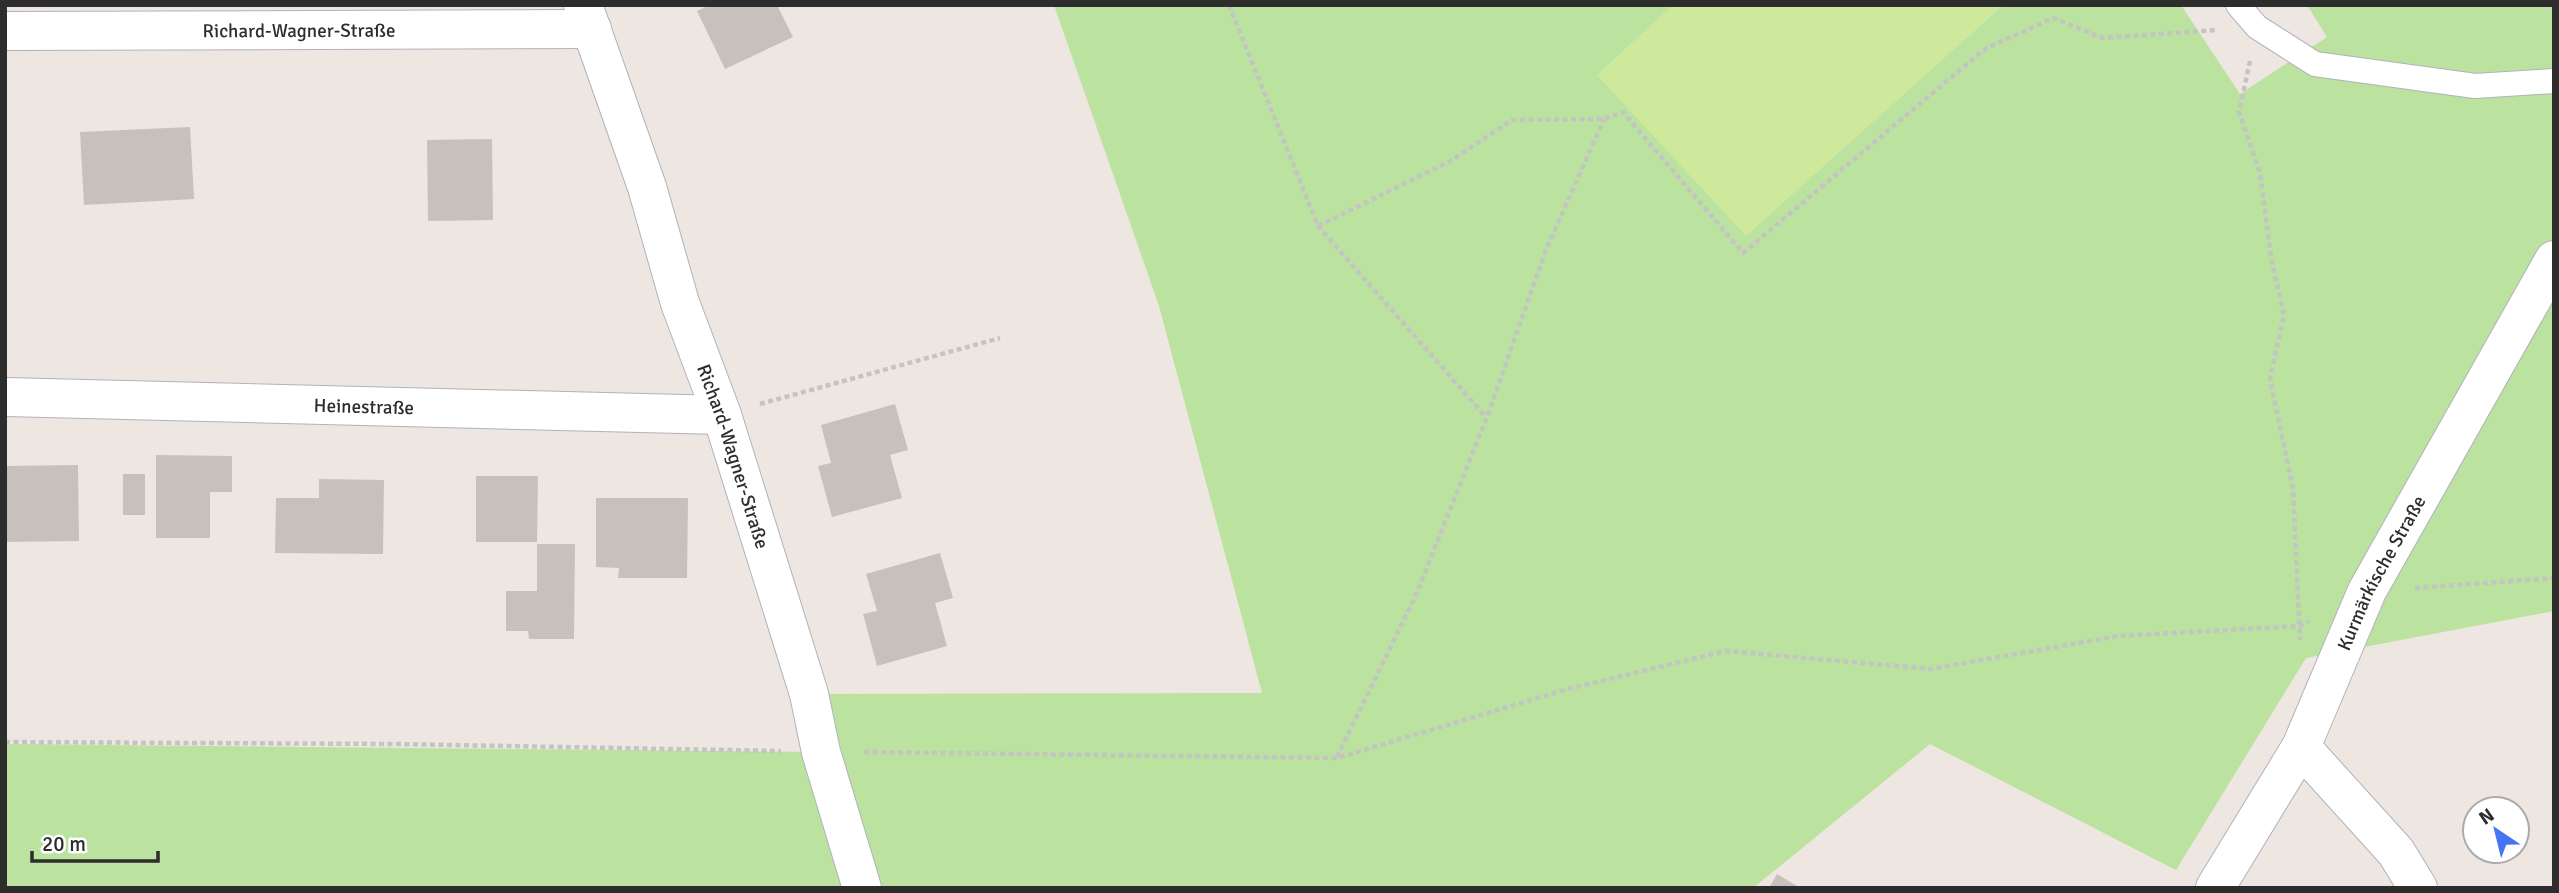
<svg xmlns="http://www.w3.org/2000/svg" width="2559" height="893" viewBox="0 0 2559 893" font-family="Signika,sans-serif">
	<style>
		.green { fill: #bbe29e }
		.pitch { fill: #cee99b }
		.building { fill: #c6c2bb }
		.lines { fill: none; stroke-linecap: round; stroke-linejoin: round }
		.lane-casing { stroke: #b0b3bc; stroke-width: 26 }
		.street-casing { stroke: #b0b3bc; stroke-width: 40 }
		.path { stroke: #c4c4c4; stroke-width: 4.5; stroke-dasharray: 5 3.5; stroke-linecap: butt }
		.lane { stroke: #fff; stroke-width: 24 }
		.street { stroke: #fff; stroke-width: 38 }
		.labels { text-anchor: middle; stroke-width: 7; stroke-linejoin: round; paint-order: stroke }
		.street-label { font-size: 19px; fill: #2d2d2d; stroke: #fff }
	</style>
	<rect width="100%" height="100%" fill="#eee6e0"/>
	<!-- green -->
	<path class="green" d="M1054 5H1673L1598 75 1746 235 2003 5H2181L2240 94 2327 37 2307 5H2554V611L2306 658 2176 870 1930 744 1753 888H5V744L821 752 809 694 1262 693 1159 306Z"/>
	<!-- pitch -->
	<path class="pitch" d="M1673 5H2003L1746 236 1597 75Z"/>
	<!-- building -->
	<path class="building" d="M710 5H777L793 37 725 69 697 11Z
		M190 127 194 199 84 205 80 132Z
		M492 139 493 220 428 221 427 140Z
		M895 404 908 450 890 455 902 498 832 517 818 466 831 463 821 425Z
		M156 455 232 456V492H210V538H156Z
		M78 465 79 541 5 542V466Z
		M123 474H145V515H123Z
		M476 476H538L537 542H476Z
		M319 479 384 480 383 554 275 553 276 498H319Z
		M596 498H688L687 578H618L619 568 596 567Z
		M537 544H575L574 639H529L528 631H506V591H537Z
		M940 553 953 598 935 603 947 646 877 666 863 614 877 611 866 574Z
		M1777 874 1800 888H1769Z"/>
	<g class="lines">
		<!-- lane casing -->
		<g class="lane-casing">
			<path id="lane" d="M2238 5 2257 27 2315 64 2475 86 2554 81"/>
		</g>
		<!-- street casing -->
		<g class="street-casing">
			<g id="street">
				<path id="s1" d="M583 5 647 187 680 303 722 415 809 694 821 752 862 888"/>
				<path id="s2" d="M5 31 592 29"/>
				<path id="s3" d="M5 397 722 415"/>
				<path d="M2301 747 2396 852 2418 888"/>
				<path id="s4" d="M2215 888 2301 747 2367 591 2554 260"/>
			</g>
		</g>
		<!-- path -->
		<path class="path" d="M1229 5 1318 226 1486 417
			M2250 61 2239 112 2260 173 2271 257 2284 315 2270 379 2293 489 2300 640
			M1318 226 1450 161 1512 120 1604 119 1623 112 1743 253 1985 49 2053 18 2103 38 2216 30
			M760 404 1000 338
			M2415 588 2554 578
			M5 742 396 744 781 751
			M864 752 1337 758 1568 689 1726 651 1930 669 2118 636 2300 626 2309 621
			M1337 757 1416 595 1487 417 1546 250 1604 119"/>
		<!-- lane -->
		<use href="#lane" class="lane"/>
		<!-- street -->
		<use href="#street" class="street"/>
	</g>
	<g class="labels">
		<!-- street labels -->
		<g class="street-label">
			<text dy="7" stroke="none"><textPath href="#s2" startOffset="294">Richard-Wagner-Straße</textPath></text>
			<text dy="7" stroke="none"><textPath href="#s3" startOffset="359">Heinestraße</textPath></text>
			<text dy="7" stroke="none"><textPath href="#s1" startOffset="476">Richard-Wagner-Straße</textPath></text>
			<text dy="7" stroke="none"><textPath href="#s4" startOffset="357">Kurmärkische Straße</textPath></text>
		</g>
	</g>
	<!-- border -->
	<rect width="2559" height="893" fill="none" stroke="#2d2d2d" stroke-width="14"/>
	<!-- north arrow -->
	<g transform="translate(2496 830) rotate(325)"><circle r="33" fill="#ffffff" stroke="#ababab" stroke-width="2"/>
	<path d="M0-5L12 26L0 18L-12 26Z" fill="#4675f4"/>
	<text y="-10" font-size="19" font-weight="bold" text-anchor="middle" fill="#2d2d2d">N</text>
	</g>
	<!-- scale -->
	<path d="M32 851v10h126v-10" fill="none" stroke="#2d2d2d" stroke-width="3.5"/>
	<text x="42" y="851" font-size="21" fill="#2d2d2d" stroke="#ffffff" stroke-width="5" paint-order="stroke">20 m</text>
</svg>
